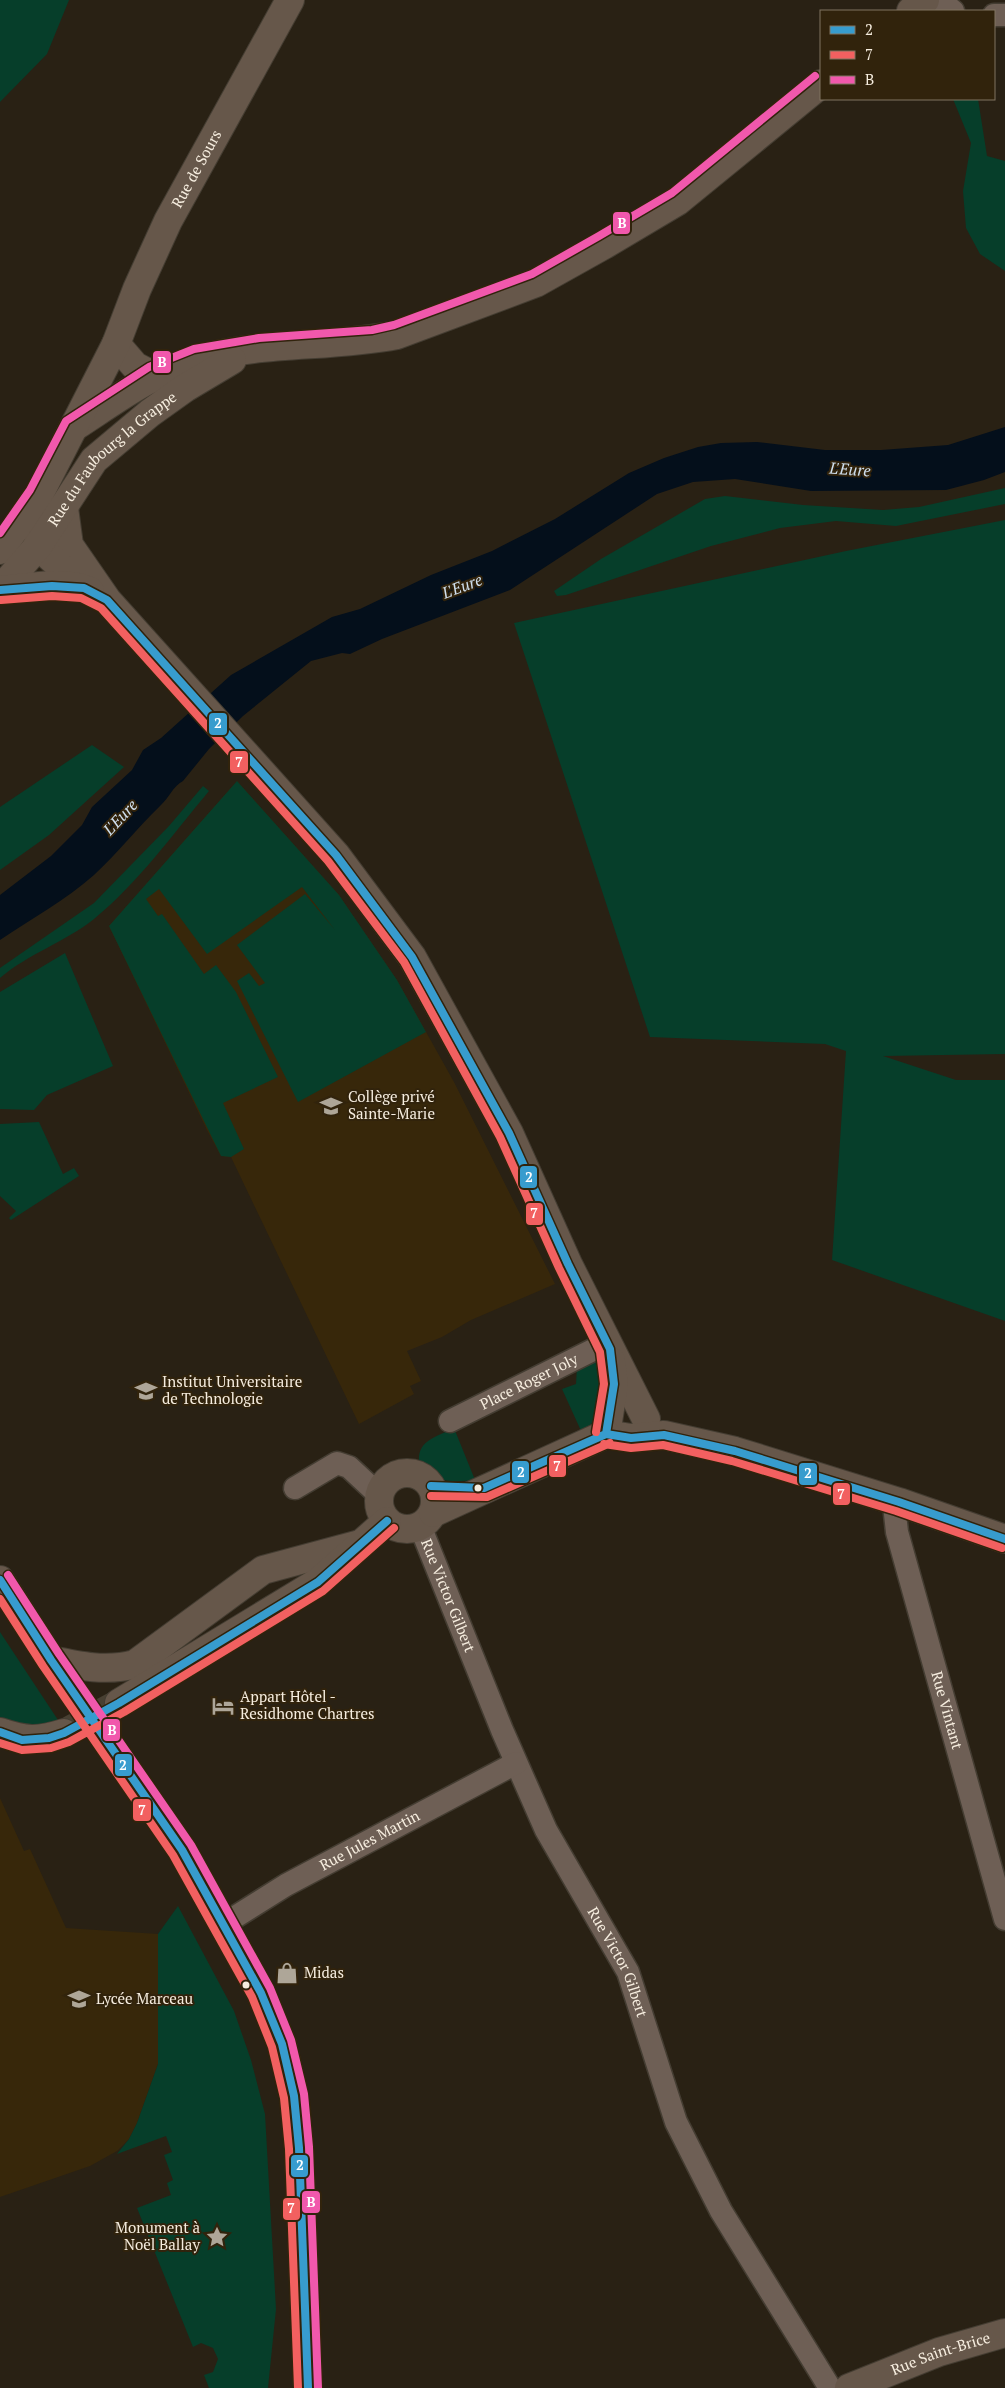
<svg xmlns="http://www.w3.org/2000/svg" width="1005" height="2388" viewBox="0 0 1005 2388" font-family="'PT Serif',serif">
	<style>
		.built { fill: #37270a }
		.green { fill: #063e2a }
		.water { fill: #040f1b }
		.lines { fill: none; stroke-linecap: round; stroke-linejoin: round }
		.secondary-tunnel { stroke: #484032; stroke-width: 28; stroke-dasharray: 28 14; stroke-linecap: butt }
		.street-casing { stroke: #443d32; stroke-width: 25 }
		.secondary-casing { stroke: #443d32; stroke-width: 30 }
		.street { stroke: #6e5f55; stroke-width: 22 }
		.secondary { stroke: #66574a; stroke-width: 28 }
		.bus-1-casing { stroke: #31230c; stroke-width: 11 }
		.bus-2-casing { stroke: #31230c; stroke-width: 11 }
		.bus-3-casing { stroke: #31230c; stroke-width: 11 }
		.bus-1 { stroke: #379cce; stroke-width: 8 }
		.bus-2 { stroke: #f26060; stroke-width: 8 }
		.bus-3 { stroke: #f158ac; stroke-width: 8 }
		.bus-dot { fill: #f6eddf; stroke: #31230c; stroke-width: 2 }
		.labels { text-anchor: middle; stroke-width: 4; stroke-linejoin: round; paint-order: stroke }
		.street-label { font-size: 15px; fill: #f6eddf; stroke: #31230c }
		.poi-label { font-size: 15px; fill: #f6eddf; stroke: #31230c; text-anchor: start }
		.water-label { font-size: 16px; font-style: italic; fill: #d0e0ef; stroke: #31230c }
		.line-badge { stroke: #31230c; stroke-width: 2 }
		.badge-label { font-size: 14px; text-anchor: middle; font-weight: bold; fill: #fff }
	</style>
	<rect width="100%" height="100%" fill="#292114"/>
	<!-- built -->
	<path class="built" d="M237 781 339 895 397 980 454 1082 555 1284 471 1320 442 1337 407 1351 421 1381 410 1386 414 1394 359 1424 231 1157 221 1156 207 1130 109 926Z
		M0 1798 24 1851 30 1849 66 1928 158 1934V2064L137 2123 129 2139 117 2151 90 2166 0 2197Z"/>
	<!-- green -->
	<path class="green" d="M0 0H69L47 54 0 102Z
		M953 99H978L987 156 1005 161V271L980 254 966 228 963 191 971 143Z
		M1005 488V504L896 526 836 521 780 528 711 546 566 595 557 596 554 591 601 559 705 499 725 496 803 505 883 510 919 507Z
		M1005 520V1054L883 1056 956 1080H1005V1321L832 1260 846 1051 825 1044 650 1037 514 623 846 551Z
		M92 745 124 767 49 835 0 870V807Z
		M237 781 339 895 397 980 426 1032 298 1102 237 981 249 973 259 986 265 983 237 945 305 894 335 930 302 887 207 954 159 889 146 899 158 916 162 914 204 974 216 965 236 992 278 1077 223 1103 244 1149 231 1157 221 1156 109 926Z
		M203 786 209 791C173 834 138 883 94 919 65 942 28 954 0 978V968L94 903 169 826Z
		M65 953 113 1066 47 1095 34 1110 0 1109V992Z
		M39 1122 63 1174 74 1168 79 1176 11 1220 9 1218 16 1211 0 1196V1124Z
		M591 1360 602 1364C602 1396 609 1410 582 1433L562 1389 576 1384 577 1367Z
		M454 1428 475 1480C456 1482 435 1483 420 1468 414 1441 434 1438 454 1428Z
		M0 1632 58 1720C38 1730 19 1731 0 1717Z
		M178 1906 234 2011 251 2060 265 2114 276 2309 268 2388H209L204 2375 213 2372 218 2359 213 2348 201 2343 193 2347 137 2208 171 2195 167 2183 173 2180 164 2155 172 2152 166 2136 117 2154 129 2139 137 2123 158 2064V1934Z"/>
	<!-- water -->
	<path class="water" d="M1005 427V472L984 480 946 490 811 491 735 479 693 482 657 494 510 590 382 639 350 654 342 653 311 661 243 716 209 749 183 781C173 786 169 798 160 806 137 828 118 853 94 875 66 900 31 919 0 940V895L51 856 82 825 92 807 132 770 143 750 161 738 231 675 332 617 360 609 431 575 492 551 555 519 629 473 664 458 698 447 721 443 757 442 825 450H881L948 445Z"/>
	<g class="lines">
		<!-- secondary-tunnel -->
		<path class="secondary-tunnel" d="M64 1733 119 1703"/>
		<!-- street casing -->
		<g class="street-casing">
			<g id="street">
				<path d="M940 0 953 11"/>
				<path d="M994 15H1005"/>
				<path id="s1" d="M450 1421 607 1343"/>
				<path d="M295 1488 337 1463 349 1467 379 1495"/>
				<path id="s2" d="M899 1502 895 1514 897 1532 1005 1919"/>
				<path id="s3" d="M420 1526 502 1730 546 1830 628 1972 676 2122 721 2211 830 2388"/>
				<path id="s4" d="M224 1924 286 1885 516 1763"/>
			</g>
		</g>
		<!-- secondary casing -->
		<g class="secondary-casing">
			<g id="secondary">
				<path d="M911 11 925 0"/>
				<path d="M116 344 135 366 154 376"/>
				<path d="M74 427C113 402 152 372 197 360 262 341 331 348 397 335L536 283 604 245 678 201 821 84"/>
				<path d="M64 508 69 545 107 600 336 855 412 957 509 1133 568 1264 646 1419"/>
				<path d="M39 529 38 546 84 588"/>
				<path id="s5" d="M0 550 39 495 116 344 137 289 168 221 290 0"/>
				<path id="s6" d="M0 590 38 546 94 460 150 413 185 388 232 360"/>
				<path d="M0 590C24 588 68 579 90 591"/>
				<path d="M606 1434 631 1438 664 1435 735 1451 899 1502 1005 1539"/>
				<path d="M606 1434 614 1384 611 1361"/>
				<circle cx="407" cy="1501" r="28"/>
				<path d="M433 1513 606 1434"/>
				<path d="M0 1580 51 1660 182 1850 261 1993 282 2044 294 2096 299 2148 308 2388"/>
				<path d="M51 1660C79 1666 107 1672 135 1664L263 1570 360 1544"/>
				<path d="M119 1703 318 1582 387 1521"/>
				<path d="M0 1732C26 1741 38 1741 64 1733"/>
				<path id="s7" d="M849 2388 939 2352 1005 2333"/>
			</g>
		</g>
		<!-- street -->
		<use href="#street" class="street"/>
		<!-- secondary -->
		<use href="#secondary" class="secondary"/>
		<!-- bus-1 casing -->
		<g class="bus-1-casing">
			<path id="bus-1" d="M0 590 52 586 84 588 107 600 336 855 412 957 509 1133 568 1264 610 1349 614 1384 606 1434
				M606 1434 631 1438 664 1435 735 1451 899 1502 1005 1539
				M431 1486 484 1488 606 1434
				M0 1580 51 1660 182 1850 261 1993 282 2044 294 2096 299 2148 308 2388
				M0 1732 22 1740 49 1738 64 1733 119 1703 318 1582 387 1521"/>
		</g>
		<!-- bus-2 casing -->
		<g class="bus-2-casing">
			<path id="bus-2" d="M1 600 52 596 81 598 101 608 328 861 404 962 500 1137 559 1268 600 1352 604 1384 596 1432
				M604 1444 631 1448 663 1445 732 1461 896 1511 1002 1548
				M431 1496 487 1497 610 1443
				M0 1599 43 1666 173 1855 252 1997 272 2047 284 2098 289 2149 298 2388
				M0 1743 22 1750 51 1748 69 1742 124 1712 323 1591 394 1528"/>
		</g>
		<!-- bus-3 casing -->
		<g class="bus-3-casing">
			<path id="bus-3" d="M0 533 30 490 66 421 149 367 194 349 259 338 372 330 394 325 532 274 599 236 672 193 815 76
				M8 1575 59 1654 191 1845 270 1988 291 2040 304 2094 309 2147 318 2388"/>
		</g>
		<!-- bus-1 -->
		<use href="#bus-1" class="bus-1"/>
		<!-- bus-2 -->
		<use href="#bus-2" class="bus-2"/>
		<!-- bus-3 -->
		<use href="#bus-3" class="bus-3"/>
	</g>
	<!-- icons -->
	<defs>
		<g id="school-bare" transform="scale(1.725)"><path d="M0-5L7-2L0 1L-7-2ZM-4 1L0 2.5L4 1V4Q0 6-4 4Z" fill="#aea698" stroke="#31230c" stroke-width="2.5" paint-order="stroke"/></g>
		<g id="university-bare" transform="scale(1.725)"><path d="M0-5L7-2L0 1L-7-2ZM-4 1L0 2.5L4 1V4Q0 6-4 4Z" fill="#aea698" stroke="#31230c" stroke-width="2.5" paint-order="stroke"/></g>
		<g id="hotel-bare" transform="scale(1.725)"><path d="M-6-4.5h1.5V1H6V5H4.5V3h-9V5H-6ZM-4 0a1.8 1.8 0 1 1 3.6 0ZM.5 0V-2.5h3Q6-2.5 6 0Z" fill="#aea698" stroke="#31230c" stroke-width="2.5" paint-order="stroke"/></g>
		<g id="shop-bare" transform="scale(1.725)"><path d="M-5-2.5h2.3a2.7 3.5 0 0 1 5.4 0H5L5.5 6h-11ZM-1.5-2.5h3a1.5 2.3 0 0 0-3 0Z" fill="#aea698" stroke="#31230c" stroke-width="2.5" paint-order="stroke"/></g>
		<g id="sight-bare" transform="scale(1.725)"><path d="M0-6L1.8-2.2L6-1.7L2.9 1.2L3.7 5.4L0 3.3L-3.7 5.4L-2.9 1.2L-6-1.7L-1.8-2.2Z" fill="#aea698" stroke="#31230c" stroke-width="2.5" paint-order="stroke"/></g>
	</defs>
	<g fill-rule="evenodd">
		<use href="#school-bare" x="331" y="1106"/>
		<use href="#university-bare" x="146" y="1391"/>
		<use href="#hotel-bare" x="223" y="1706"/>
		<use href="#shop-bare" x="287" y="1973"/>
		<use href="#school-bare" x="79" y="1999"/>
		<use href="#sight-bare" x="217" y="2237"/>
	</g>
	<!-- markers -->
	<g class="bus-dot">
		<circle cx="478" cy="1488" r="4.5"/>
		<circle cx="246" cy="1985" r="4.5"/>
	</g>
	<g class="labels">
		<!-- street labels -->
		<g class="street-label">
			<text dy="5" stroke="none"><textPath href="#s5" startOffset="430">Rue de Sours</textPath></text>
			<text dy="5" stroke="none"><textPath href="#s6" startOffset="174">Rue du Faubourg la Grappe</textPath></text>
			<text dy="5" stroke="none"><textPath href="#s1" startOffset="88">Place Roger Joly</textPath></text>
			<text dy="5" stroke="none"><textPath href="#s3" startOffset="75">Rue Victor Gilbert</textPath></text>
			<text dy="5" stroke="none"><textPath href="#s2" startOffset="216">Rue Vintant</textPath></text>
			<text dy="5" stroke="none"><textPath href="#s4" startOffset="168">Rue Jules Martin</textPath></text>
			<text dy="5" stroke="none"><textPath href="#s3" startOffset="480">Rue Victor Gilbert</textPath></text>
			<text dy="5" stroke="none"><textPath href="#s7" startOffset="98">Rue Saint-Brice</textPath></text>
		</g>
		<!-- poi labels -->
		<g class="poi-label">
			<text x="348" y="1102">Collège privé<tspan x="348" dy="17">Sainte-Marie</tspan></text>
			<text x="162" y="1387">Institut Universitaire<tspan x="162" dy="17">de Technologie</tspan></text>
			<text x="240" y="1702">Appart Hôtel -<tspan x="240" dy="17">Residhome Chartres</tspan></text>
			<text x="304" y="1978">Midas</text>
			<text x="96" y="2004">Lycée Marceau</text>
			<text x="200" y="2233" text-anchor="end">Monument à<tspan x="200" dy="17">Noël Ballay</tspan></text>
		</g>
		<!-- water labels -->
		<g class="water-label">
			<text transform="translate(850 469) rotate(4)" y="6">L'Eure</text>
			<text transform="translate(462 586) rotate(-21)" y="6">L'Eure</text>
			<text transform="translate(120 817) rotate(-47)" y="6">L'Eure</text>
		</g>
	</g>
	<g class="line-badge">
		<rect x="612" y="211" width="19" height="24" rx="5" fill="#f158ac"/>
		<rect x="152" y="350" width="20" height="24" rx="5" fill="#f158ac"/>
		<rect x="208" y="712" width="20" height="24" rx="5" fill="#379cce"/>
		<rect x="229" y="750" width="20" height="24" rx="5" fill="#f26060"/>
		<rect x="519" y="1165" width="19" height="24" rx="5" fill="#379cce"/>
		<rect x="525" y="1202" width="19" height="24" rx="5" fill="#f26060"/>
		<rect x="548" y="1454" width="19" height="24" rx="5" fill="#f26060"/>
		<rect x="511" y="1460" width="19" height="24" rx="5" fill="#379cce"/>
		<rect x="798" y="1462" width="20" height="24" rx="5" fill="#379cce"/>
		<rect x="832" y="1482" width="19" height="24" rx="5" fill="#f26060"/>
		<rect x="102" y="1718" width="19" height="24" rx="5" fill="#f158ac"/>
		<rect x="114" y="1753" width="19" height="24" rx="5" fill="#379cce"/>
		<rect x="132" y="1798" width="20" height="24" rx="5" fill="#f26060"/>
		<rect x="290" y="2154" width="19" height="24" rx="5" fill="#379cce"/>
		<rect x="301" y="2190" width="20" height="24" rx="5" fill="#f158ac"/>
		<rect x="282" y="2197" width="19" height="24" rx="5" fill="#f26060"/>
	</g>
	<g class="badge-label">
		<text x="622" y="228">B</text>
		<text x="162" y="367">B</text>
		<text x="218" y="728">2</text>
		<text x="239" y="767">7</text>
		<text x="529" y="1182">2</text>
		<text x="534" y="1218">7</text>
		<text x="557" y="1471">7</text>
		<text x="521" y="1477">2</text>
		<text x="808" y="1478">2</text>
		<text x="841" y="1499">7</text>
		<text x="112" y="1735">B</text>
		<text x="123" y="1770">2</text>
		<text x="142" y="1815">7</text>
		<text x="300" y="2170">2</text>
		<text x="311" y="2207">B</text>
		<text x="291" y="2213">7</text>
	</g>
	<!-- legend -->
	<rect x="820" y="10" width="175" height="90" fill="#31230c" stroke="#807460"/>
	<rect x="830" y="26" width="25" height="8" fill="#379cce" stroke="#807460"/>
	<text x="865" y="35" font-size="15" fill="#f6eddf">2</text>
	<rect x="830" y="51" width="25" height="8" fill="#f26060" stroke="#807460"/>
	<text x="865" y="60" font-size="15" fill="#f6eddf">7</text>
	<rect x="830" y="76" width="25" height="8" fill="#f158ac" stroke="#807460"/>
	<text x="865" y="85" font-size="15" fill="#f6eddf">B</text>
</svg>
